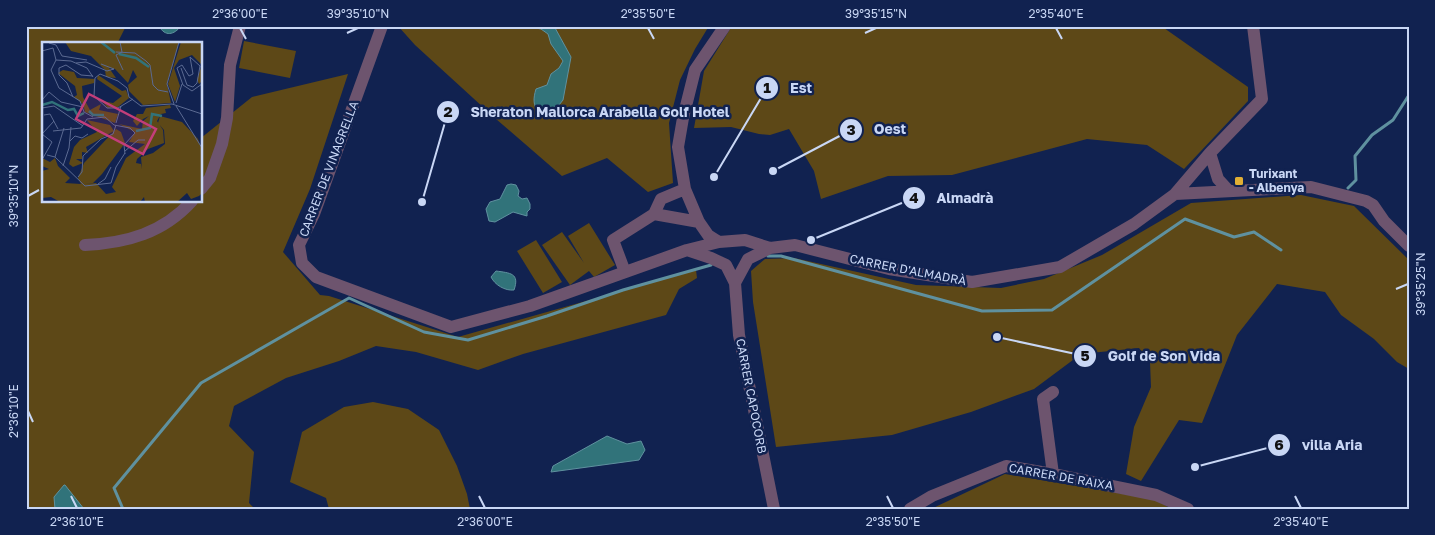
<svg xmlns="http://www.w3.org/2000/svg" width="1435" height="535" viewBox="0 0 1435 535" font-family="'Golos Text',sans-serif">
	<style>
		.green { fill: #5d4817 }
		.water { fill: #31737a; stroke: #5f919f }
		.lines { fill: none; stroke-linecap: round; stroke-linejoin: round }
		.stream { stroke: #5f919f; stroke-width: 3 }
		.minor { stroke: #6d546e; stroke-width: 12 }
		.ticks { fill: none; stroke: #c9d7f5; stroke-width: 2 }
		.poi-dot { fill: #e1af34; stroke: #112250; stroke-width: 2 }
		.labels { text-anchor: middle; stroke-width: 5; stroke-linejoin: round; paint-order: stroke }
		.street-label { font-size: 12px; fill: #c9d7f5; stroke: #112250 }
		.poi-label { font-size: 12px; font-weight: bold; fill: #c9d7f5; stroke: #112250; text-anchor: start }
		.inset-river { fill: none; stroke: #31737a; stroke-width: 2.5 }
		.inset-road { fill: none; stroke: #5b6a92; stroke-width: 1 }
		.view { fill: #c33e7a; fill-opacity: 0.15; stroke: #c33e7a; stroke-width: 2.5 }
		.inset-edge { fill: none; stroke: #c9d7f5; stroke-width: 2.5 }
		.leader { fill: none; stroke: #c9d7f5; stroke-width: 2 }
		.callout-dot { fill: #c9d7f5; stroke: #112250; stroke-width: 2 }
		.mark-label { font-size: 15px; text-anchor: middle; font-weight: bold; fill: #111 }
		.callout-label { font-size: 14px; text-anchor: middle; font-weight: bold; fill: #c9d7f5; stroke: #112250; stroke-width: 5; stroke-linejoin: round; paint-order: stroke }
		.neatline { fill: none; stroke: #c9d7f5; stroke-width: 2 }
		.ticks-label { font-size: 12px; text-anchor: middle; fill: #c9d7f5 }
	</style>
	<rect width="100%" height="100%" fill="#112250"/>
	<!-- green -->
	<path class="green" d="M26 26H126L117 44H44V201H201V138L252 97 348 74 310 189 283 252 320 295 329 296 458 337 696 270 697 278 679 289 666 315 523 354 478 370 416 352 376 346 339 361 286 378 234 406 229 426 254 452 249 503 255 509H26Z
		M398 26H709L695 49 680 80 669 123 673 183 648 192 607 158 562 176 496 119 415 45Z
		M732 26H1160L1164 28 1248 87V101L1184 169 1147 145 1087 139 952 175 888 176 821 199 814 171 789 129 770 135 759 134 731 127 694 128 704 71Z
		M244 41 296 51 290 78 239 68Z
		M1301 195 1354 206 1409 260V369L1397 362 1374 339 1341 315 1325 292 1277 284 1237 335 1202 423 1179 420 1141 481 1126 474 1134 427 1151 387 1150 362 1139 348 1081 354 1034 389 971 412 892 435 776 447 753 302 751 271 765 259 794 258 916 285 1001 288 1044 279 1102 255 1191 203Z
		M589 223 615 265 594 277 589 271 570 285 542 245 562 232 584 263 568 236Z
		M536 240 562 282 543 293 517 251Z
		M373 402 408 409 439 430 457 466 467 494 470 509H329L326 498 290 482 302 432 344 407Z
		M1005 474 1153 499 1172 509H931Z"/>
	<!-- water -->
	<path class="water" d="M159 26H181C174 35 165 37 159 26Z
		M525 26H554L571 57 563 100 559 105 539 114C533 105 533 99 536 89L547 85 551 74 559 68 563 61 551 44 548 34 541 29Z
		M511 184 516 185 519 191 518 196 522 199 527 198 530 204V209L527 212V216L513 212 495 222 489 221 486 209 490 202 500 199 507 185Z
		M496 271C510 273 520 273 514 290 505 291 495 285 491 277Z
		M607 436 627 444 641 441 645 450 639 460 551 472 553 466Z
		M64 485H65L84 509H55L54 497Z"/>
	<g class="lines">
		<!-- stream -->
		<path class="stream" d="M1348 188 1356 180 1355 156 1372 135 1393 120 1409 95
			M768 256H781L982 311 1052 310 1185 219 1234 237 1254 232 1281 250
			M123 509 114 488 201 383 349 298 424 332 468 340 547 316 623 290 711 265"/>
		<!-- minor -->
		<path class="minor" d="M382 26 314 214 299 245 302 263 316 277 451 327 530 306 687 250 719 242 745 240 770 248
			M1210 153 1218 179 1229 191
			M201 189 210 178 222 144 227 118 230 65 240 26
			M1175 194 1311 187 1366 201 1373 205 1384 221 1409 246
			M654 214 661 199 685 189
			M719 242 708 235 699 222 685 189 678 147 683 118 695 70 725 26
			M85 245C127 243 163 233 192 201
			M687 250 711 258 726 265 735 283 739 335 774 509
			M625 272 613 240 654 214 699 222
			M735 283 748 259 770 248 795 245 889 269 972 282 1060 267 1134 224 1175 194 1210 153 1262 99 1253 26
			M1053 474 1043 399 1053 392
			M910 509 932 496 1006 466 1053 474 1156 495 1188 509"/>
	</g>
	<!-- ticks -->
	<path class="ticks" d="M240 28 246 39M648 28 654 39M1056 28 1062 39M347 33 358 28M865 33 876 28M28 196 39 190M1396 289 1408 284M28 411 33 422M71 496 77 508M479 496 485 508M887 496 893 508M1295 496 1301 508"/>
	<!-- markers -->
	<rect class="poi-dot" x="1234" y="176" width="10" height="10" rx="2.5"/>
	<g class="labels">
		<!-- street labels -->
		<g class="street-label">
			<text transform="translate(329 169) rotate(-69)" y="4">CARRER DE VINAGRELLA</text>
			<text transform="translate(908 270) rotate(11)" y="4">CARRER D'ALMADRÀ</text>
			<text transform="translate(751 396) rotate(79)" y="4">CARRER CAPOCORB</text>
			<text transform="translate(1061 477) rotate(10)" y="4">CARRER DE RAIXA</text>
		</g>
		<!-- poi labels -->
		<g class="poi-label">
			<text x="1249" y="178">Turixant<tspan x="1249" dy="14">- Albenya</tspan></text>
		</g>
	</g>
	<!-- overview -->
	<g transform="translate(42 42)">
		<rect width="160" height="160" fill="#112250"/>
		<path d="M23 0H137L125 42 129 61 101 63 87 49 86 43 95 35 91 28 86 41 73 27 67 26 74 36 64 35 63 28 49 14 29 9ZM139 0H160V39L157 42 155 37 160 23 150 13 137 18 132 26 138 44 133 60 126 42ZM21 28 32 30 35 36 53 37 52 41 40 44 41 55 48 68 59 62 57 68 76 72 73 81 43 70 41 62 32 55 35 53 33 44 16 31ZM56 33 80 49 84 48 87 56 76 65 66 66 60 59 71 61 80 54 55 37ZM128 63 129 66 123 67 124 71 119 72 115 79 121 88 122 101 106 107 95 117 94 121 99 122 100 127 99 115 111 111 123 102 122 88 116 81 118 74 140 80 156 97 160 108V151L157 154 149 157 145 151 135 160H103L102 155 98 160H18L9 155 0 156V129L7 127 0 124V116L8 120 13 116 16 124 28 136 23 141 39 142 36 136 42 121 74 87 79 90 83 101 60 132 51 141 42 142 54 141 64 152 74 150 70 145 84 116 103 102 87 100 93 90 77 82 100 87 101 79 107 74 101 77 95 84 91 79 95 72H101L104 66ZM45 78 68 83 72 89 44 105 46 111 40 110V117H34L41 121 31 125 27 122 32 105 38 98 55 90Z" fill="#5d4817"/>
		<path class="inset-river" d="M59 0 73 11M77 12 94 16 107 25M0 63 10 60 26 68 32 67 36 74 42 71M47 69 51 73H62M94 89 108 86 110 72 120 74"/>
		<path class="inset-road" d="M78 0 80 10 74 13 81 28M7 1 14 3 20 14 45 18M0 9 11 6 14 18M74 10 93 11 104 19 108 23 111 43 116 48 126 50M14 18 9 28 17 46 38 59 42 70 51 75M14 18 29 19 45 26 51 35M34 21 44 20 65 29 72 27 59 22M139 26 145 43 151 45 155 41M53 36 52 54 65 66H76L91 57M53 36 58 32 76 39 85 46 87 55M155 41 158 24 148 15 151 32 147 34 140 23 135 26 141 43 150 49 160 42M31 55 25 41 17 33V26L24 23 39 33 51 34M87 55 99 64 130 62 160 72M0 58 7 50 19 60 41 65M134 61 140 42M132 62 125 42 137 0M134 64 160 106M0 66 12 64 41 84M2 73 8 72 16 87M74 81 79 64M11 89 39 86 45 77 63 75 72 83 88 86 93 91 82 103 83 112M28 99 33 94 40 96 46 92M83 109 96 98H103M5 113 13 115 43 144 69 141 74 125 83 111M13 115 22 86M1 116 10 100 0 92 12 79M21 124 27 106 29 85M36 135 40 130 41 114 59 97 71 92 74 83M56 142 63 137 69 125"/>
		<path class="view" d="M47 52 114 87 101 112 34 77Z"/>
		<rect width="160" height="160" class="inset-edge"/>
	</g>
	<!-- callouts -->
	<path class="leader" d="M714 177L767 88M422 202L448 112M773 171L851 130M811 240L914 198M997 337L1085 356M1195 467L1279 445"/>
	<g class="callout-dot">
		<circle cx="714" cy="177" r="5"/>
		<circle cx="422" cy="202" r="5"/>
		<circle cx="773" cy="171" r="5"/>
		<circle cx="811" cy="240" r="5"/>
		<circle cx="997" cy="337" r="5"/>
		<circle cx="1195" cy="467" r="5"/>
		<circle cx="767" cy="88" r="12"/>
		<circle cx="448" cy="112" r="12"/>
		<circle cx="851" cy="130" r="12"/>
		<circle cx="914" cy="198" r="12"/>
		<circle cx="1085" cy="356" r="12"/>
		<circle cx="1279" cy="445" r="12"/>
	</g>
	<g class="mark-label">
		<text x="767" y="93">1</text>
		<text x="448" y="117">2</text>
		<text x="851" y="135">3</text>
		<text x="914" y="203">4</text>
		<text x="1085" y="361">5</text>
		<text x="1279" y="450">6</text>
	</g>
	<g class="callout-label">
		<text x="801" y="93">Est</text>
		<text x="600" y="117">Sheraton Mallorca Arabella Golf Hotel</text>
		<text x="890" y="134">Oest</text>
		<text x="965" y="203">Almadrà</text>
		<text x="1164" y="361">Golf de Son Vida</text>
		<text x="1332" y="450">villa Aria</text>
	</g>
	<!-- border -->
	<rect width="1435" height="535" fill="none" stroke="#112250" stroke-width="55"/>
	<rect x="28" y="28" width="1380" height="480" class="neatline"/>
	<g class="ticks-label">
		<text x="240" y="18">2°36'00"E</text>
		<text x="358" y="18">39°35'10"N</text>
		<text x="648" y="18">2°35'50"E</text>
		<text x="876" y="18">39°35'15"N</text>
		<text x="1056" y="18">2°35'40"E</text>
		<text transform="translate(14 196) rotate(-90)" y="4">39°35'10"N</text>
		<text transform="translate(1421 284) rotate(-90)" y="4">39°35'25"N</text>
		<text transform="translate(14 411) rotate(-90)" y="4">2°36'10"E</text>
		<text x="77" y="526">2°36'10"E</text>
		<text x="485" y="526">2°36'00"E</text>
		<text x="893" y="526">2°35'50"E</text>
		<text x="1301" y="526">2°35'40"E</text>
	</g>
</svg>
